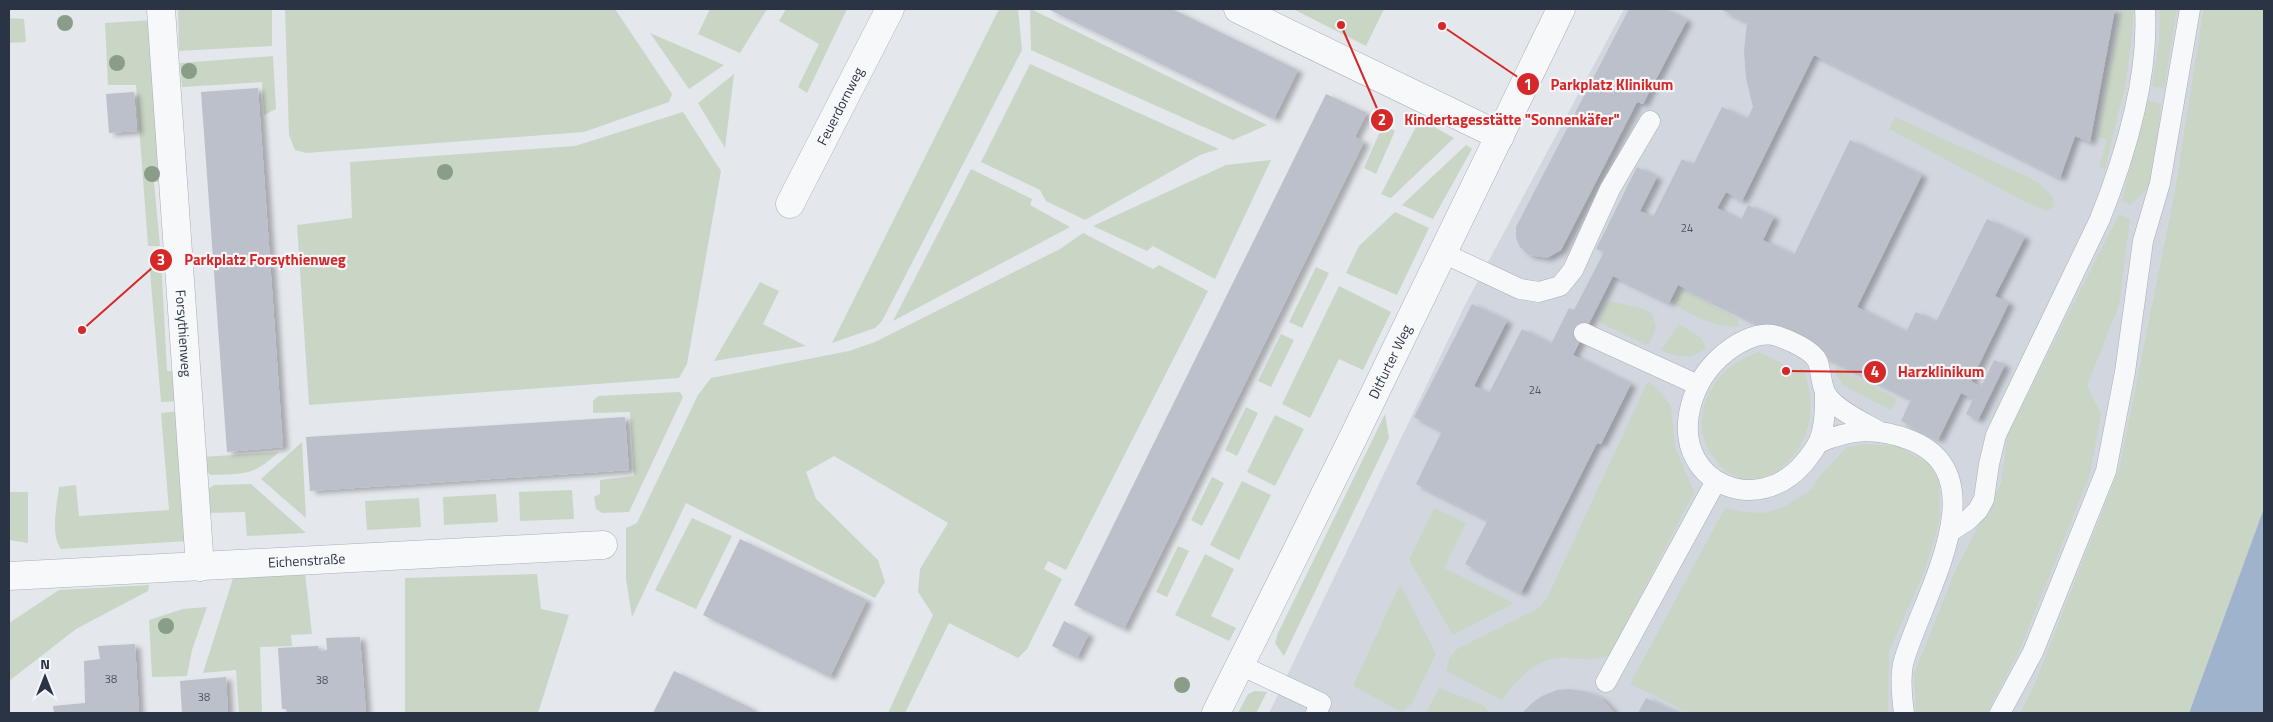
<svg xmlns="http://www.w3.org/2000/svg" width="2273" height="722" viewBox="0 0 2273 722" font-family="'Titillium Web',sans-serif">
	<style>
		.built { fill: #d2d6de }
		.green { fill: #c9d6c5 }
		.water { fill: #9fb4cc }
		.building { fill: #bbc0ca; filter: url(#shadow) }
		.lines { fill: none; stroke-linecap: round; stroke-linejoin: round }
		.lane-casing { stroke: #a9aeb7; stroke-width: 21 }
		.street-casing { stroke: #a9aeb7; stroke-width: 29 }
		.lane { stroke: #f7f8fa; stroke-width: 20 }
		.street { stroke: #f7f8fa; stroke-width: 28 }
		.tree { fill: #899d89 }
		.labels { text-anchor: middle; stroke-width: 4.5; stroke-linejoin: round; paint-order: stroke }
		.number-label { font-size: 11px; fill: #4f5766 }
		.street-label { font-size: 14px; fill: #2b3445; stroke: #f4f6f9 }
		.leader { fill: none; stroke: #d62828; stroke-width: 2 }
		.callout-dot { fill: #d62828; stroke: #f4f6f9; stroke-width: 2 }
		.mark-label { font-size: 15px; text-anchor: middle; font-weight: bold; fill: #fff }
		.callout-label { font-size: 15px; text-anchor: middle; font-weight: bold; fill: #d62828; stroke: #f4f6f9; stroke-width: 4.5; stroke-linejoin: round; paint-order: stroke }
	</style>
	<defs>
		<filter id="shadow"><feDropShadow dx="5.5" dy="3" stdDeviation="2.5" flood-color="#0004"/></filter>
	</defs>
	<rect width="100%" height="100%" fill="#e4e7ec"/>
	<!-- built -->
	<path class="built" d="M1624 9H2203L2175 189 2119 468 2035 682 2020 713H1269L1466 303Z"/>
	<!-- green -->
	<path class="green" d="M178 9H272V46L179 51Z
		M285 9H615L672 94 669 102 584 132 306 153 295 150 289 135Z
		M710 9H767L740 53 698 34Z
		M786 9H847L807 93 798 87 819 44 779 21Z
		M999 9H1018L1022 50 882 321 875 328 832 343Z
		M1030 9H1031L1267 125 1233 140 1031 50Z
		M1293 9H1384L1366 46Z
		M2121 9H2133V28L2126 82 2105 169 2099 167 2107 139 2097 137Z
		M2160 9H2177L2164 89 2152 86 2159 41Z
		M2203 9H2264V508L2189 713H2020L2035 682 2119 468 2175 189Z
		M9 18 24 19 26 42 9 43Z
		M152 20 164 181 154 182 160 246H148L136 85H108L105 23Z
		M650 33 724 65 689 89Z
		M273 56 276 109 264 115 262 82 182 87 180 63Z
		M1030 64 1219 149 1200 155 1085 220 1046 201 1040 190 981 162Z
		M734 74 725 148 698 103Z
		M2146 100 2161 104 2153 183 2130 205 2122 201Z
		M683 112 721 171 687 364 679 378 309 405 297 225 352 218 350 162 575 146Z
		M1895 117 2028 177 2040 184 2053 197V207L2047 211 2025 202 1889 129Z
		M1420 119 1454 138 1391 198 1381 194Z
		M1383 125 1395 131 1376 174 1364 168Z
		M1466 145 1472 149 1433 219 1402 205Z
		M1271 160 1215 279 1153 246 1147 251 1093 226 1226 165Z
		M971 169 1032 199 1030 205 1070 227 893 321Z
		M1395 212 1429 228 1397 295 1346 273 1359 246Z
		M2119 214 2130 219 2119 305 2087 386 2101 414 2090 474 2022 645 1987 713H1916L1914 674 1956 569 2001 483 2008 433Z
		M1083 233 1153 269 1159 265 1208 291 1066 570 1048 561 1044 569 1062 579 1027 649 1018 658 949 623 905 713H888L933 615 918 592 920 569 948 523 834 456 806 472 816 499 878 560 885 582 875 598 686 503 632 617 626 579V528L637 523 698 395 711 378 849 351 875 342 1060 249Z
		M161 258 167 371H177L180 401 161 402 149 259Z
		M1316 267 1329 273 1302 328 1289 322Z
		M760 282 779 291 763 324 806 346 714 361Z
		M1339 286 1391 312 1363 370 1339 359 1310 418 1282 404Z
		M1681 289 1738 319V327C1710 325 1697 318 1674 304Z
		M1609 301 1644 309 1652 313 1656 328 1650 343 1646 345 1599 322 1604 307Z
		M1679 324 1700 337 1706 348C1692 360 1677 358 1661 350Z
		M1281 334 1294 340 1271 387 1258 381Z
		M1759 352 1799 372 1802 367C1840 451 1743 523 1707 446 1700 431 1700 417 1705 402 1715 376 1734 360 1759 352Z
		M1836 367 1897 399 1891 410 1844 386 1835 373Z
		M1648 381 1660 392 1671 406 1675 447 1694 492 1610 655C1590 662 1588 659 1568 658 1538 656 1518 678 1502 700L1446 671 1450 657 1457 649 1539 608 1548 596Z
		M680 392 683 397 629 512 602 513 596 509 594 497 600 494V480L634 476 630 412 593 413V401L598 396Z
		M1246 407 1258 413 1237 456 1225 450Z
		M180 411 187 541 61 549C50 534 57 505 59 487L76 485 79 516 169 510 161 413Z
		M1385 414 1389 438 1284 656 1275 643 1278 633Z
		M1275 415 1304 429 1275 486 1247 472Z
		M302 442 306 518 261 479Z
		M1865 444 1897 446 1931 465 1939 477 1940 518 1936 534 1924 572 1889 652 1888 713H1690L1630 684 1725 508 1743 512 1764 513 1782 508 1811 490 1819 477 1847 447Z
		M279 452C251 477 246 473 210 475L203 466 202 457Z
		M1212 477 1224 483 1202 526 1191 520Z
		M1242 481 1271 495 1239 560 1210 545Z
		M251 484 306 533 247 536 245 512 208 513V489L214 485Z
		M572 490 574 519 520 521 519 492Z
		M9 492H28V543L9 540Z
		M496 494 498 522 444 525 443 497Z
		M419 498 421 527 367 530 365 501Z
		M1434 508 1466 523 1444 568 1514 603 1453 635 1409 560Z
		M692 518 732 536 696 609 655 590Z
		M1178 546 1189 551 1167 597 1156 592Z
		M1205 554 1234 569 1211 616 1236 628 1229 641 1175 615Z
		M305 573 312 634 291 635 292 646 260 647 262 713H239L236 670 203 673 234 575Z
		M537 574 541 609 569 615 538 713H405V578Z
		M1400 584 1436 654 1412 703 1402 712 1353 686Z
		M149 585 148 591 76 629 9 681V623L59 590Z
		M207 607 192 650 187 676 152 677 149 620 183 609Z
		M1439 688 1483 705 1489 713H1426Z
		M1255 691 1267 692 1256 713H1238L1248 694Z"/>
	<!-- water -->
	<path class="water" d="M2264 508V713H2189Z"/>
	<!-- building -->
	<path class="building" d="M1048 9H1172L1298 70 1274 119Z
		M1629 9H1665L1687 20 1643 104 1637 102 1561 250 1547 258 1529 255 1520 247 1516 238V227Z
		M1720 9H2115L2090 142 2075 136 2060 178 1814 55 1742 201 1726 192 1717 208 1741 220 1748 205 1774 217 1763 240 1794 255 1850 140 1922 175 1857 307 1906 332 1916 312 1936 322 1987 219 2025 237 1995 296 2009 303 1971 381 1981 387 1994 360 2005 365 1978 420 1966 414 1973 399 1961 393 1938 440 1901 421 1911 399 1678 285 1669 303 1613 276 1573 355 1631 384 1601 444 1597 443 1521 593 1465 564 1488 520 1416 484 1442 431 1414 417 1472 304 1507 321 1474 386 1489 393 1522 329 1551 344 1569 308 1574 310 1604 252 1596 249 1637 167 1657 177 1640 211 1653 217 1682 159 1693 165 1722 107 1747 119 1753 107 1746 78 1744 51 1747 22Z
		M258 88 283 447 227 452 201 92Z
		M134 92 137 131 109 133 106 94Z
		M1326 94 1367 113 1355 137 1364 142 1124 629 1074 605Z
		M625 417 629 470 310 491 306 437Z
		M740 539 867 600 830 677 703 615Z
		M1064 621 1089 634 1077 658 1052 646Z
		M360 637 366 713H287L286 709H282L278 648 318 646 319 651 327 650 326 638Z
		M135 644 139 713H54L53 706 85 703 84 661 100 659 98 646Z
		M674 671 753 709 751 713H653Z
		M226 677 228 713H182L180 681Z
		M1570 689 1588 692 1601 698 1615 713H1522L1532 703 1542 696 1557 690Z
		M1646 698 1678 713H1638Z"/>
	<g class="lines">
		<!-- lane casing -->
		<g class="lane-casing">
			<path id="lane" d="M1443 253 1520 289 1539 292 1560 286 1573 270 1610 189 1650 121
				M1584 333 1698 385
				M1825 393C1825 409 1825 426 1819 441 1815 449 1809 457 1804 463 1758 517 1677 484 1689 414 1693 392 1703 373 1719 358 1733 345 1757 330 1777 336 1789 340 1813 350 1818 362 1821 372 1821 383 1825 392 1832 408 1865 423 1880 432
				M1818 443C1851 429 1876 427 1910 440 2002 476 1919 602 1903 664 1900 679 1902 698 1904 713
				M1951 531 1968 520 1978 510 1984 499 1989 464 1996 435 2100 219C2125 156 2149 77 2145 9
				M1240 665 1321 703 1316 713
				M1606 682 1716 481
				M2000 713 2033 652 2106 471 2125 372 2143 241 2160 183 2190 9"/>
		</g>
		<!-- street casing -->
		<g class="street-casing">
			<g id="street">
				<path id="s1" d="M161 9 200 567"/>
				<path d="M1238 9 1500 136"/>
				<path id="s2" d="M790 204 890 9"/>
				<path id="s3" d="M9 576 603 545"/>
				<path id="s4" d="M1216 713 1350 444 1561 9"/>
			</g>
		</g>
		<!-- lane -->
		<use href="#lane" class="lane"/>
		<!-- street -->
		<use href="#street" class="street"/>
	</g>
	<!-- trees -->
	<g class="tree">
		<circle cx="65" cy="23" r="8"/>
		<circle cx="117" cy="63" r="8"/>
		<circle cx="189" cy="71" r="8"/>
		<circle cx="445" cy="172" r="8"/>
		<circle cx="152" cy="174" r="8"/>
		<circle cx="166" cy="626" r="8"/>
		<circle cx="1182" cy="685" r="8"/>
	</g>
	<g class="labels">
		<!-- number labels -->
		<g class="number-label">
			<text x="1687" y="232">24</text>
			<text x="1535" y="394">24</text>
			<text x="111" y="683">38</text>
			<text x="322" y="684">38</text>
			<text x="204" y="701">38</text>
		</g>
		<!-- street labels -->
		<g class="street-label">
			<text dy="5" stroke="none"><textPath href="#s2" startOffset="110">Feuerdornweg</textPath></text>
			<text dy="5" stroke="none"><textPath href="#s1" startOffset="325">Forsythienweg</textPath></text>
			<text dy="5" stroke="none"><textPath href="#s4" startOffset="392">Ditfurter Weg</textPath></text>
			<text dy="5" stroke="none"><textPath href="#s3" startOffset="298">Eichenstraße</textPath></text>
		</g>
	</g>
	<!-- callouts -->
	<path class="leader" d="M1442 26L1528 84M1341 25L1382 120M82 330L161 260M1786 371L1875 372"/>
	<g class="callout-dot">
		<circle cx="1442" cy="26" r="5"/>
		<circle cx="1341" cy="25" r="5"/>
		<circle cx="82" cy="330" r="5"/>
		<circle cx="1786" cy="371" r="5"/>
		<circle cx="1528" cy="84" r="12"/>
		<circle cx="1382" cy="120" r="12"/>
		<circle cx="161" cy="260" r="12"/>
		<circle cx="1875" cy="372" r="12"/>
	</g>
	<g class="mark-label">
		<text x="1528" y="90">1</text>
		<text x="1382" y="125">2</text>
		<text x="161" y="265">3</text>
		<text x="1875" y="377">4</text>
	</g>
	<g class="callout-label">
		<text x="1612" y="90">Parkplatz Klinikum</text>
		<text x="1512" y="125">Kindertagesstätte "Sonnenkäfer"</text>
		<text x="265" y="265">Parkplatz Forsythienweg</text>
		<text x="1941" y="377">Harzklinikum</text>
	</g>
	<!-- border -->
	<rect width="2273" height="722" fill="none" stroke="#2b3445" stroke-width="20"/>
	<!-- north arrow -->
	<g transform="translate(45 677)" stroke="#f4f6f9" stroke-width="4" paint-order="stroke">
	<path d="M0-4L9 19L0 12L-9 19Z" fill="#2b3445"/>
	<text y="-8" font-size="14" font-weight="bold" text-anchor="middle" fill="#2b3445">N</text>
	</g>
</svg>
